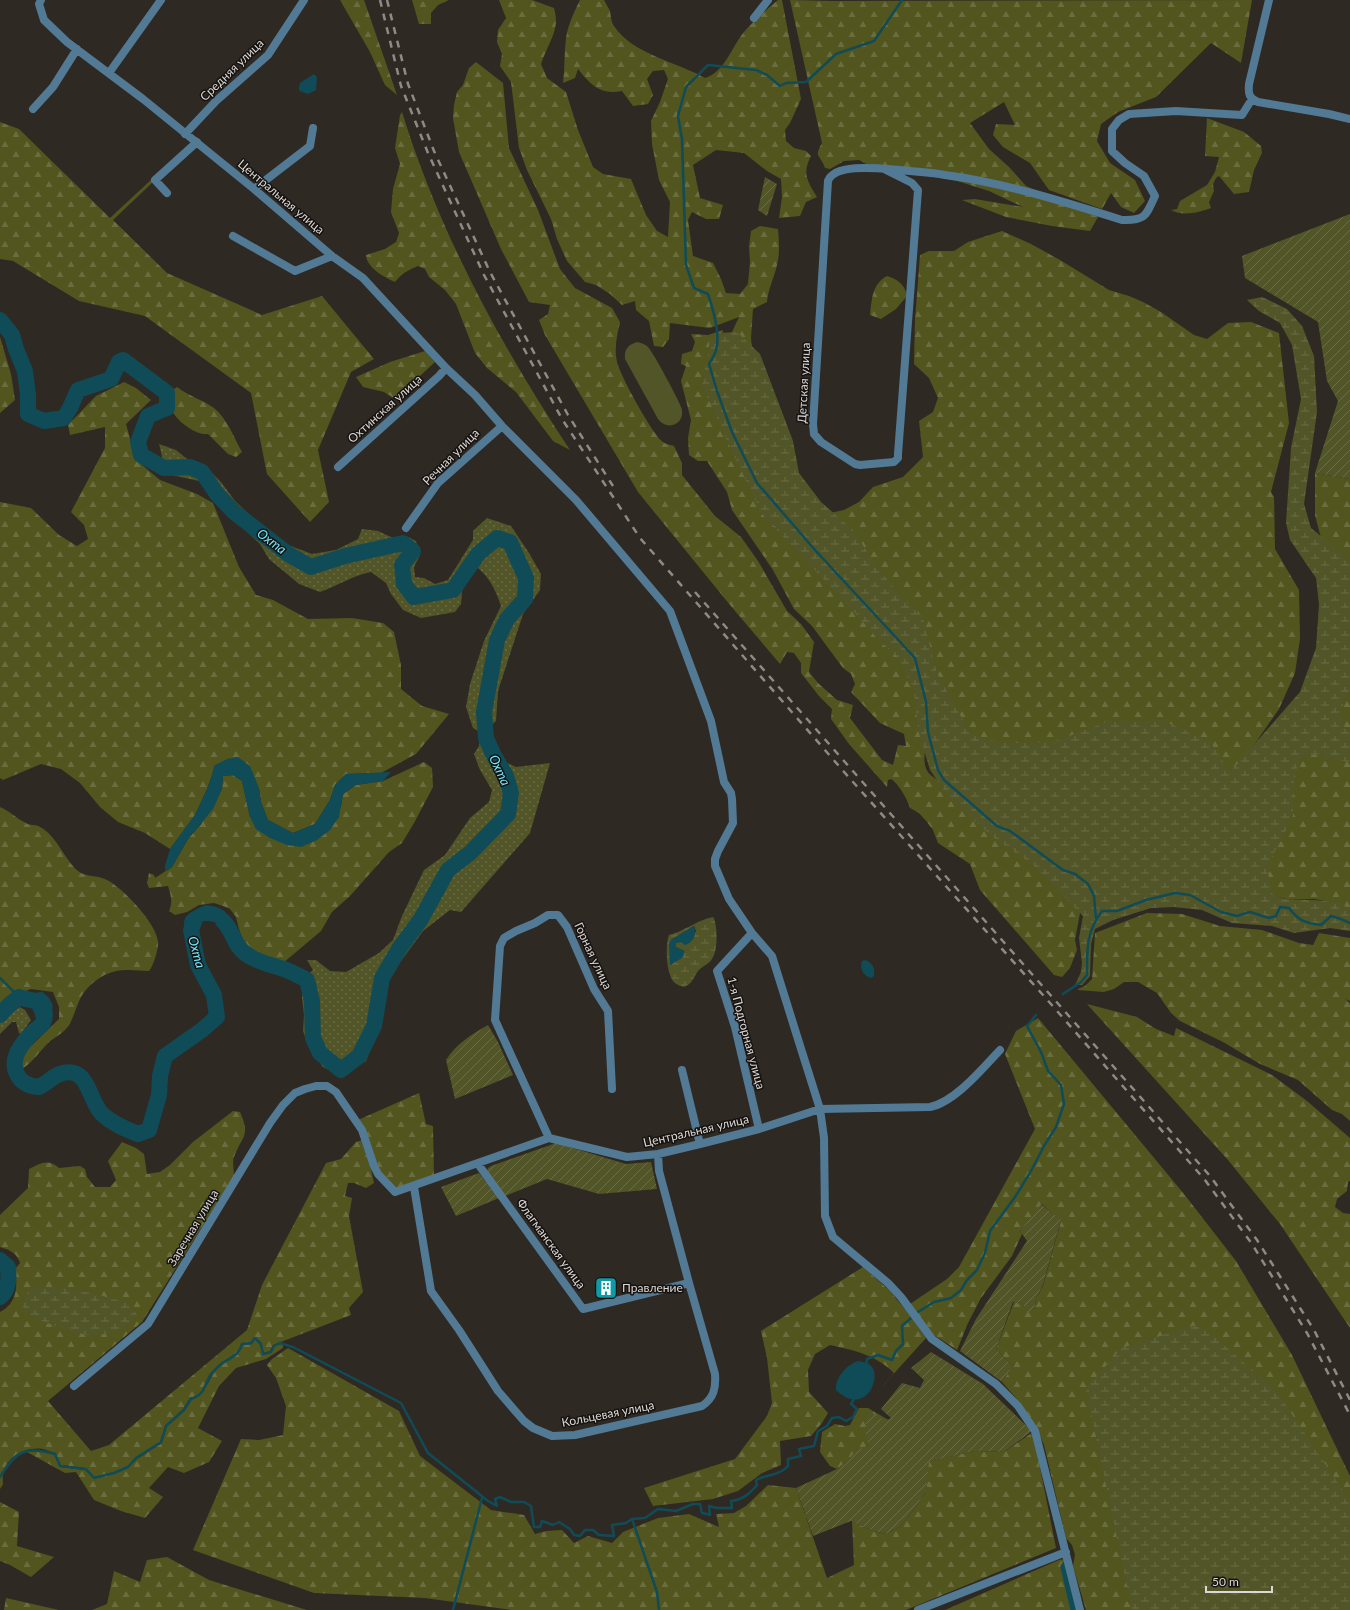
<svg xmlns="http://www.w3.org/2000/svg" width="1350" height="1610" viewBox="0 0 1350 1610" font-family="Lato,sans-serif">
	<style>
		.grass { fill: url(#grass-dots) }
		.forest { fill: url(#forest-firs) }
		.wetland { fill: url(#wetland-marsh); fill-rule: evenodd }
		.garden { fill: url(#garden-furrows) }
		.pitch { fill: #525527 }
		.water { fill: #104c57 }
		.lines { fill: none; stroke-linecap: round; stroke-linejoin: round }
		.stream { stroke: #104c57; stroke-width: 2.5 }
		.canal { stroke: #104c57; stroke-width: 9 }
		.river { stroke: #104c57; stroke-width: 16 }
		.street { stroke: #527a95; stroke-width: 8 }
		.rail { stroke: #8f8a86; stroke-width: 2.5; stroke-dasharray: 7 7; stroke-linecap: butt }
		.labels { text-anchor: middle; stroke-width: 3; stroke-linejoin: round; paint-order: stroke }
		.street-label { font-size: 12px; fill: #dcd8d5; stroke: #151210 }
		.poi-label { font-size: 12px; fill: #dcd8d5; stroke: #151210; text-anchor: start }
		.water-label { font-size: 13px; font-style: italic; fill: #78e8fe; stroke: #151210 }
	</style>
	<defs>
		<pattern id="grass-dots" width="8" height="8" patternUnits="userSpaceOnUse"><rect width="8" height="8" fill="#525527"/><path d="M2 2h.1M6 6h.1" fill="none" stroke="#6a6d45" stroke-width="1.8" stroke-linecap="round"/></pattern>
		<pattern id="forest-firs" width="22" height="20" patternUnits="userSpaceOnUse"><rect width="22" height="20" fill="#52551e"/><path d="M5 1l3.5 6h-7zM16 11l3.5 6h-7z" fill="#6a6d3e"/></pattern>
		<pattern id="wetland-marsh" width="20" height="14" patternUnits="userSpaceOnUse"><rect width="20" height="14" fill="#525527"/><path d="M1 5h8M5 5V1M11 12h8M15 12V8" fill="none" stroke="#6a6d45"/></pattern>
		<pattern id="garden-furrows" width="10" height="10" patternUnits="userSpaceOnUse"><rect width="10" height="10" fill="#525527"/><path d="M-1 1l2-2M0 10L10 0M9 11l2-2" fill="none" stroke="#6a6d45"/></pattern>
	</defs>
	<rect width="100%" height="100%" fill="#2f2924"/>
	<!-- grass -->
	<path class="grass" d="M159 444 176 450 187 459 206 467 221 482 235 501 253 518 288 545 312 554 336 550 358 539 362 529 378 531 391 537H408L416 541 420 555 414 567 415 577 424 578 435 584 448 580 473 540V531L487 518 511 526 529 553 541 574 540 590 523 614 498 691 496 721 486 729 493 735 505 762 516 767 550 763 530 833 461 912 450 910 423 931 401 961 389 980 379 1027 366 1061 350 1070 335 1073 323 1067 309 1048 303 1031 304 1015 302 997 307 975 313 970 307 960H316L330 971 346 972 379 953 393 940 402 916 424 870 445 855 470 818 489 802 492 790 480 770 474 754 479 746 480 732 473 728 466 707 470 684 484 641 501 606C496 591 490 578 478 568L467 578 462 591 461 604 455 612 421 618 403 610 391 594 386 583 371 572C354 575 337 586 320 592L299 584 269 559 260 544 221 508 199 481 167 474C163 465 162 454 159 444Z
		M20 1007 25 1010 31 1020 21 1034 19 1033 16 1022H12L0 1034V1023L9 1014Z"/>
	<!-- forest -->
	<path class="forest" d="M340 0H364L397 95 385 85 370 52Z
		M412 0H449L438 5 431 13V24H419Z
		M499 0H532L554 8C555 12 556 17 556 21 556 34 545 51 541 64L547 78 566 92 578 130 593 167 603 174 631 179 646 215 657 231 668 237 670 202 659 180 652 144 651 121 660 102 668 79 664 70 653 71 647 79 653 95 648 104 633 106 622 91C600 95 591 85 578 69L575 78 563 83C565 68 564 53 566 38 568 25 574 12 580 0H604C606 4 608 7 610 11 611 16 611 22 614 26 632 54 677 62 705 78 725 72 732 46 744 32 754 20 766 10 778 0H782L801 99 790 123 785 130 786 141 794 148 806 151 811 156C802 173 807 181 817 197L806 202 800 216 779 218 782 197 781 179 767 171 744 153 716 150 693 165 700 198 723 205 719 219H706L692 212 688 220 693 256 713 263 721 279 726 293 740 294 748 284 750 262 749 246 751 231 760 226 778 229C779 241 780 253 777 265 774 278 768 289 767 302L753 309 751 338 756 396 820 515 844 510 859 502 873 487 903 477 923 457 919 421 933 412 938 398 929 378 914 364 915 320 920 255 929 251H954L968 242 1002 231 1031 244 1060 260 1109 290 1129 296 1143 302 1161 312 1194 335 1207 339 1228 323 1251 322 1279 333 1289 423 1271 492 1274 497 1275 549 1299 590 1300 639 1295 673 1279 709 1247 755 1224 796 925 750C923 769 926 774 943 783L1082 902 1075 940 1077 950 1070 968 1062 977 1054 975 980 890 970 864 938 843 933 830 927 822 919 813 910 808C908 800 898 783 891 779L888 780 887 787 849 744 831 719 832 709 819 696 801 673V663L794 653 787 652 780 664 730 605 638 492 545 335 539 320 548 314 550 305 529 302 501 249 459 152 453 118 454 105 457 92 463 85 469 68 476 62 503 83 509 148 538 210 560 269 575 288 612 308 620 322C617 336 614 347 617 362 620 375 652 434 663 442 665 444 671 445 674 446L682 463V475L715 516 741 537 758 561 787 611 801 624 814 642 809 672 818 683 837 700 853 705 850 718 882 760 893 765 898 745 906 746 904 734 880 723 851 692 855 684 851 674 843 668 812 626 794 609 773 570 732 510 727 492 707 461H698L689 455 688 438 691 420 681 381 686 366 681 364 682 354 692 351 695 342 691 334 708 335 723 330 722 338 732 332 739 317 710 328 670 323 669 339 663 347 654 346 649 321 636 310 635 301 622 305 610 294 596 285 585 282 567 261 557 239 551 219 527 170 519 148 511 82 500 66 502 54 497 42 498 30 506 18Z
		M790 0 832 1 1252 0 1241 63 1211 43 1156 97 1118 112 1101 124 1097 141 1110 163 1135 180 1145 201 1134 213 1121 207 1111 193 1102 209 1049 190 1030 163 1003 147 993 135 996 124 1015 125 1004 102 970 123 989 149 1009 167 1026 186 1098 217 1090 231 1052 226 1006 217 962 200 975 199 1023 207 989 191 954 180 874 168 859 160 844 161 830 169 825 168C821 155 813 158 822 143Z
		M402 112C439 232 501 346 570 450L553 441 516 392 487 368 475 353 456 304 445 290 429 277 425 269 418 266C408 270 401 274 395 282 384 277 367 268 366 255L385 249 396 242 399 233 391 212 393 189 400 164 395 148 400 115Z
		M1207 118 1244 132 1261 146 1262 153 1254 170 1249 192 1234 194 1219 176 1216 178 1213 184 1214 191 1209 202 1211 208C1200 212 1183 217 1171 210L1177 209 1180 201 1207 185 1215 172 1219 157 1205 156Z
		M0 122 19 129 110 218 152 179 154 181 113 220 167 273 262 315 322 296 374 359 351 372 318 450 329 502 310 522 267 474 251 393 145 316 79 301 13 261 0 259Z
		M887 276C897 279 905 284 907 296L896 309 881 319 870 315C872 299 872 284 887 276Z
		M0 337 11 374 15 400 0 413Z
		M425 351 435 362 395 399 384 392 363 387 356 377 390 362Z
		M124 382 136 388 151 400 126 424 136 460 160 480 197 494 213 503 239 567 256 595 273 600 308 619 352 618 383 623 394 632 401 665V689L422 706 449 714 416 754 381 773 346 774 335 785 330 800 315 824 293 833 268 820 261 802 259 788 215 765 208 787 195 815 170 849 145 833 118 822 100 807 80 783 61 769 41 764 3 780 0 778V502L31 508 59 535 77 546 88 539 84 525 71 512 105 448V427L70 435 68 425 96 396Z
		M177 387C189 396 203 400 214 408 227 418 234 438 242 452L236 457 228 454 208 434C196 436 173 419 171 407 170 402 171 396 171 391Z
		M1315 473 1350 479V910L1337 903 1314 899H1286L1244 886 1341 615 1315 515Z
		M424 762 432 768 433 787 414 823 402 843 389 852 350 896 332 912 321 931 283 963 267 962 250 949 244 943 239 929 236 917 230 909 223 906 214 903 199 905 187 912 175 915 169 911C173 902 171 896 168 886L149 888 147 883 149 873 154 875 155 878 172 867 188 839 201 824 222 789 223 776 233 775 242 781 250 817 287 845 341 807 343 794 356 785 383 781Z
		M0 807C10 811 17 819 26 823 30 826 36 824 40 827 57 836 64 859 78 871 85 877 98 875 107 880 123 888 157 924 158 942 159 948 153 967 149 971 142 971 135 970 128 970 108 969 89 982 80 999 76 1008 74 1016 69 1025 64 1033 55 1037 48 1043 39 1052 33 1062 22 1069L17 1067C18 1056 22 1048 32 1045L59 1019V1007L53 992 31 989 15 995 0 1008Z
		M1147 913 1182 914 1220 926 1262 930 1299 943 1313 945 1319 933 1350 938V1001L1345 999 1350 1003V1121L1342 1114 1332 1110 1298 1080 1260 1064 1223 1042 1180 1021 1171 1013 1157 993 1138 982H1124L1114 989 1104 992 1078 990V989L1085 986 1092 979 1095 933Z
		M1087 1004 1137 1017 1156 1029 1174 1036 1176 1028 1272 1075 1307 1101 1350 1138V1181L1348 1182 1347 1191 1337 1199 1335 1207 1343 1213 1350 1214V1328L1280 1224 1228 1160Z
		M1038 1018 1184 1194 1236 1261 1292 1355 1350 1476V1610H1086L1073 1566 1075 1555 1072 1545 1066 1538 1044 1445 1038 1431 1017 1399 1002 1382 1013 1366 996 1349 1014 1302 1022 1303 1029 1312 1035 1307 1036 1298 1043 1286 1061 1221 1042 1204 1020 1231 1022 1234 1012 1256 981 1298 968 1323 957 1350 934 1335 910 1304 947 1279 959 1267 1035 1129 1005 1054 1016 1031Z
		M419 1093 426 1124 433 1126 434 1178 397 1190 375 1165 358 1120Z
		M233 1111 240 1112C251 1137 242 1135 234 1157 232 1162 234 1170 234 1176L142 1322 48 1401 91 1451 109 1445 247 1330 262 1285 326 1163 341 1159 356 1142 362 1140 365 1142 374 1183 366 1188 354 1183H348L345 1196 352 1198 349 1216 363 1292 349 1308 351 1315 273 1345 270 1351 264 1353 261 1344 255 1337 251 1342 241 1344 238 1352 221 1363 209 1375 202 1391 198 1395 190 1398 183 1409 166 1425 160 1442 135 1458 128 1466 114 1472 94 1477 86 1468 61 1465 55 1453C51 1452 47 1450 43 1449 22 1446 0 1460 3 1484L0 1489V1312C17 1303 18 1287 15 1269L20 1263C17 1253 10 1250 0 1247V1215L28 1188 29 1169C40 1164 48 1158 59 1168L80 1166 85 1169 87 1177 95 1187H110L116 1180 108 1161 122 1142 136 1148 144 1154 147 1174 160 1172 170 1165 193 1142Z
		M863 1267 889 1290 909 1314 926 1338 879 1390 868 1408 897 1425 869 1445 855 1452 848 1461 837 1469 830 1466 820 1452 822 1432 835 1424 845 1426 850 1425 859 1408H868L879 1390 894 1373C874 1354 856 1351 830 1345L815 1354 808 1370 809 1392 828 1413 822 1423 811 1436 780 1441 781 1465 762 1473 738 1491 713 1499 653 1506 644 1488 735 1459 767 1416 772 1403 767 1358 761 1331Z
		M255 1339 260 1345 263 1355 271 1352 274 1346 280 1344 283 1345V1348L266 1359 236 1368 219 1386 198 1428 222 1441 209 1462 184 1473 168 1467 149 1488 163 1497 145 1518 121 1511 94 1500 76 1472 65 1473 27 1452 42 1451 55 1455 60 1467 85 1470 94 1478 114 1473 129 1467 137 1459 162 1443 167 1426 185 1410 191 1399C209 1393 208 1375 222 1364 231 1357 239 1356 243 1345L252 1344Z
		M288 1348 399 1411 420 1456 491 1510 524 1515 535 1534 546 1531 562 1530 574 1543 588 1536 612 1543 623 1532 658 1518 689 1514 719 1527 716 1514 734 1513 746 1506 768 1485 796 1488 827 1578 854 1565 852 1521 873 1531 886 1534 899 1527 909 1516 926 1492 928 1462 974 1451 1004 1452 1033 1432 1056 1548 906 1610H511L425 1598 314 1593 193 1550 241 1439 259 1440 283 1435 286 1406 276 1378 267 1365 272 1359Z
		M0 1502 19 1512 17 1546 54 1557 31 1577 10 1565 0 1561Z
		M167 1557 209 1580 307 1610H92L107 1604 114 1571 140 1582 147 1560Z
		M1064 1559 1075 1610H945L1059 1560Z
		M6 1598 59 1610H4Z"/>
	<!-- wetland -->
	<path class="wetland" d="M1262 297 1287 309 1302 326 1314 356 1317 412 1304 504 1311 528 1350 560V689C1343 703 1334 721 1350 732V762L1326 758 1317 754 1301 758 1294 777 1293 816 1267 867 1272 894 1285 899 1314 900 1337 902 1350 909V931L1330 928 1294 933 1272 926 1232 923 1202 910 1174 907 1151 908 1113 920 1095 929 1091 944 1090 976 1082 985H1075L1081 972 1082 963 1079 938 1083 916 1032 864 994 838 950 799 930 770 918 730 914 690 899 658 881 643 856 614 762 514 729 445 702 385 709 350V340L719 333 737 332 760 354 793 441 799 473 821 502 853 530 873 561 896 591 923 618 937 673 970 733 1000 743 1053 742 1106 722 1161 720 1209 740 1230 772 1300 692 1316 648 1319 604 1316 578 1290 540 1286 523 1291 448 1301 399 1292 345 1280 323 1259 311 1247 300Z
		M713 917C718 925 718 951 712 959 709 964 703 966 700 969 693 976 694 983 684 987 681 986 677 985 675 983 666 976 665 945 669 935 685 931 697 920 713 917ZM694 926 696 931 693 939 676 943V947L684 951 671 965V940Z
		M32 1287H61L96 1294 128 1303 137 1315 127 1326 109 1334 89 1335 73 1332 33 1318 22 1306 27 1293Z
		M1199 1324 1276 1390 1350 1501V1610H1132L1086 1389 1121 1348Z"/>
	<!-- garden -->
	<path class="garden" d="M765 177 777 184 767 216 758 210Z
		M1350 214V479L1315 473 1338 401 1327 381 1318 322 1245 278 1242 256Z
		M488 1025 498 1042 513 1075 455 1099 446 1060C456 1044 472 1034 488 1025Z
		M556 1143 626 1164 651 1162 657 1189 599 1194 547 1179 505 1196 487 1171 488 1168 491 1166Z
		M479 1173 499 1198 456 1216 441 1187Z
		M1041 1204 1061 1220 1043 1285 1036 1298 1035 1307 1029 1313 1022 1303 1013 1302 996 1349 1013 1366 1002 1382 960 1351 976 1319 1027 1241 1020 1231Z
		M931 1352 983 1384 1032 1431 1004 1452 974 1451 929 1462 926 1492 909 1516 899 1527 886 1534 873 1531 851 1521 813 1536 796 1488 837 1469 848 1461 855 1451 869 1445C864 1432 865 1424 869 1411L885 1421 891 1418 881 1409 902 1383 920 1388 924 1380 911 1368Z"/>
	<!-- pitch -->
	<path class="pitch" d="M637 342C641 343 645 344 648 347 653 352 681 404 682 410 684 425 667 431 658 419L625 359C624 349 628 345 637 342Z"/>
	<!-- water -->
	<path class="water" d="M314 74 317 77 316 90 308 94 300 91 299 89 300 83Z
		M238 757 250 766 259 788 261 802 268 820 293 833 315 824 330 800 335 785 346 774 391 772 383 781 356 785 343 794 339 817 330 830 317 840 301 847 287 845 270 838 256 829 250 817 242 781 233 775 223 776 222 789 213 809 188 839 172 867 165 871V866L170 849 195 815 208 787 215 765 227 759Z
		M206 905C227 907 234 918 234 939 231 935 228 930 224 927 216 920 198 917 194 930 193 934 193 938 193 942 177 921 183 914 206 905Z
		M694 926C697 934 693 943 685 945L680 942 676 943V947L685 951 682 958 670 965 669 944 671 940Z
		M865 960C873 963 875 968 874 976L871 978C864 976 859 970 862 961Z
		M42 992C63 1006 49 1021 34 1032 38 1021 36 1014 30 1005L14 1001 33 993Z
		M858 1361C862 1362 868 1362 870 1365 883 1374 867 1419 836 1390 835 1377 847 1365 858 1361Z"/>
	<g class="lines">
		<!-- stream -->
		<path class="stream" d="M902 0 874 41 836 54 806 82 786 83 780 86 767 75 756 70 708 65 686 87 678 116 682 139 686 265 694 288 708 294C713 309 721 335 716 350 715 355 711 360 709 364L717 391 732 432 757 483 815 550 915 658 926 702 928 732 938 770 944 780 997 826 1010 831 1063 870 1075 874 1088 884 1094 896 1096 919
			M0 978 19 997
			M1063 994 1081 982 1087 975C1087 950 1086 932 1102 911H1117L1146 900 1175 893 1190 895 1221 912 1237 916 1250 912 1269 918 1276 916 1280 907 1289 908C1299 921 1305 923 1321 925L1331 916 1341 919 1350 923
			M866 1366 867 1359 878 1355 892 1360 896 1351 903 1344 902 1326 918 1312 934 1302 951 1298 961 1290 967 1280 977 1270 985 1253 990 1231 1015 1197 1031 1171 1044 1146 1056 1127 1064 1104 1061 1085 1048 1071 1041 1052 1027 1026 1036 1015
			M0 1477C15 1452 25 1445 55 1454L60 1466 86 1469 94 1478 114 1473 128 1467 136 1458 161 1442 166 1426 184 1410 191 1399C205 1394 203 1388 210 1376 212 1372 217 1368 220 1365 229 1357 238 1358 242 1344L251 1343 255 1338 261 1344 263 1354 271 1352 274 1346 280 1343 293 1347 401 1403 428 1453 488 1501 497 1506 495 1499 500 1497 511 1502H524L531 1506 534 1527H540L542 1521 553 1525 559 1522 570 1529 574 1535 580 1536 585 1530H593L599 1535 614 1536 612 1525 626 1523 632 1519 645 1518 658 1509 676 1511 693 1504H700L702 1513 710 1515 709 1506 717 1508H732L731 1501C743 1500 750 1493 757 1485L756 1480C767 1474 779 1476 788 1466V1459L801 1456 799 1449 814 1446 818 1431 827 1426 832 1418 839 1417 846 1421 853 1417 857 1409 851 1404 854 1399
			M632 1519 657 1592 659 1610
			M453 1610 482 1498"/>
		<!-- canal -->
		<path class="canal" d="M1065 1567 1075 1610"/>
		<!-- river -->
		<path class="river" d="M0 320 12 335 16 349 25 371 28 395V414L44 421 64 418 70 408 78 390 111 379 119 362 123 360 167 393V408L148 416 138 442 141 455 164 468 190 467 202 472 217 494 234 512 288 554 311 567 345 556 403 543 413 551 402 565 404 584 414 597 453 590 478 554 497 538 510 542 526 578 525 599 507 619 497 640 484 712 486 738 493 754 506 776 511 793 508 814 470 853 448 870 421 919 399 949 382 978 374 1026 359 1056 341 1070 320 1053 313 1038 312 1001 307 980C299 976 292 972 284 969 271 965 257 962 246 954 234 946 233 930 223 921
			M0 1015 8 1006 19 997C25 1000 37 999 42 1005 45 1010 46 1017 43 1023 41 1026 37 1029 34 1031 22 1043 8 1059 18 1076 23 1084 30 1086 39 1087 46 1084 53 1076 60 1074 89 1064 88 1100 102 1114 113 1124 125 1129 138 1134L149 1130 159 1095 160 1076 165 1056 202 1030 217 1017 214 995 198 965 191 930 194 922
			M0 1260 8 1267C9 1278 9 1291 0 1297"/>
		<!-- street -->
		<path class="street" d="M41 0 39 4 44 20 67 42 143 99 254 189 332 256 363 278 446 368 475 395 502 426 576 500 670 611 711 721 724 782 731 793 732 799 733 823 718 851 715 859V866L729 899 752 933 772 956 797 1036 820 1109 824 1138 825 1216 833 1237 888 1283 901 1297 932 1339 996 1384 1018 1406 1035 1431 1080 1610
			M1269 0 1249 84C1248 94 1249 98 1258 102L1329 114 1350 119
			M754 18 768 0
			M109 73 161 0
			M33 109 53 87 77 49
			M185 134 216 101 268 55 304 0
			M884 169 912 183 918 190 898 454V458L894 462 860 465 855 464 821 442 814 434 813 424 828 181C835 162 884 169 900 170 915 172 930 172 945 175 1005 183 1065 202 1122 220 1146 221 1146 215 1155 196L1144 176 1125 163 1112 151V129L1119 120 1129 114 1176 111 1242 115 1252 99
			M254 189 310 146 313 128
			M167 193 155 180 197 142
			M233 236 295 271 332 256
			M338 467 439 376 446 368
			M406 528 438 483 502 426
			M752 933 717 971 735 1027 759 1129
			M682 1070 700 1144
			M549 1138 495 1020 500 946 504 938 516 931 535 923 548 915H558L567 927 594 989 608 1011 612 1089
			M478 1164 583 1309 689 1283
			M414 1187 431 1291 459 1330 498 1391 524 1421 533 1428 552 1436 575 1435 702 1406C714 1398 716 1388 715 1374L689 1283 659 1171 658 1154
			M74 1386 148 1324 270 1123 283 1105 295 1093 305 1089 316 1086H327L336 1092 362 1130 374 1166 378 1174 395 1192 549 1138 627 1157 658 1154 700 1144 759 1129 820 1109 930 1107C955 1102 983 1068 1000 1050
			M918 1610 1066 1552"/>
		<!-- rail -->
		<path class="rail" d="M380 0 401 86 428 153 484 275 562 419 640 538 845 773 1043 995 1205 1180 1252 1244 1307 1333 1350 1415
			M387 0 408 84 434 151 490 272 568 415 613 486
			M695 592 1210 1176 1257 1240 1314 1330 1350 1400"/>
	</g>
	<!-- icons -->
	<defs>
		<g id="building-square" transform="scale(1.15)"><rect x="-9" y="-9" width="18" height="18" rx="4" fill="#0f9aa8" stroke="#151210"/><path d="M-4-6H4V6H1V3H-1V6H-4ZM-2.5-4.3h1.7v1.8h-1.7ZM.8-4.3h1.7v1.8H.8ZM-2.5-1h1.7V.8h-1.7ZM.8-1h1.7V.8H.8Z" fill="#fff"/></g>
	</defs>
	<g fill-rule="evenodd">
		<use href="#building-square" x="606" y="1288"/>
	</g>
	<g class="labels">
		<!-- street labels -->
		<g class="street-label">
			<text transform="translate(232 70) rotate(-44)" y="4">Средняя улица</text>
			<text transform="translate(281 197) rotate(40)" y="4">Центральная улица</text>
			<text transform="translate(804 383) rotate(-87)" y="4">Детская улица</text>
			<text transform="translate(385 409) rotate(-42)" y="4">Охтинская улица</text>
			<text transform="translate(451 457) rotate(-45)" y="4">Речная улица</text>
			<text transform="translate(593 956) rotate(65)" y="4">Горная улица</text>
			<text transform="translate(746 1033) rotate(75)" y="4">1-я Подгорная улица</text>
			<text transform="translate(696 1131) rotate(-13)" y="4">Центральная улица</text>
			<text transform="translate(193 1228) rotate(-59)" y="4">Заречная улица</text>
			<text transform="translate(551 1244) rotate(54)" y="4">Флагманская улица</text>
			<text transform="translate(608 1414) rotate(-11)" y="4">Кольцевая улица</text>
		</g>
		<!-- poi labels -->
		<g class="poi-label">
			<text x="622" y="1292">Правление</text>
		</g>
		<!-- water labels -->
		<g class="water-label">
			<text transform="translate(272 541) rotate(37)" y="5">Охта</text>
			<text transform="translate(500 770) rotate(65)" y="5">Охта</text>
			<text transform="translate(197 952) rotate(75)" y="5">Охта</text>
		</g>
	</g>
	<!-- scale -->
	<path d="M1206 1586v6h66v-6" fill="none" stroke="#dcd8d5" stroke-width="2"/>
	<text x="1212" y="1586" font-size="12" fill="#dcd8d5" stroke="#151210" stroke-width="3" paint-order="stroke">50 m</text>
</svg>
